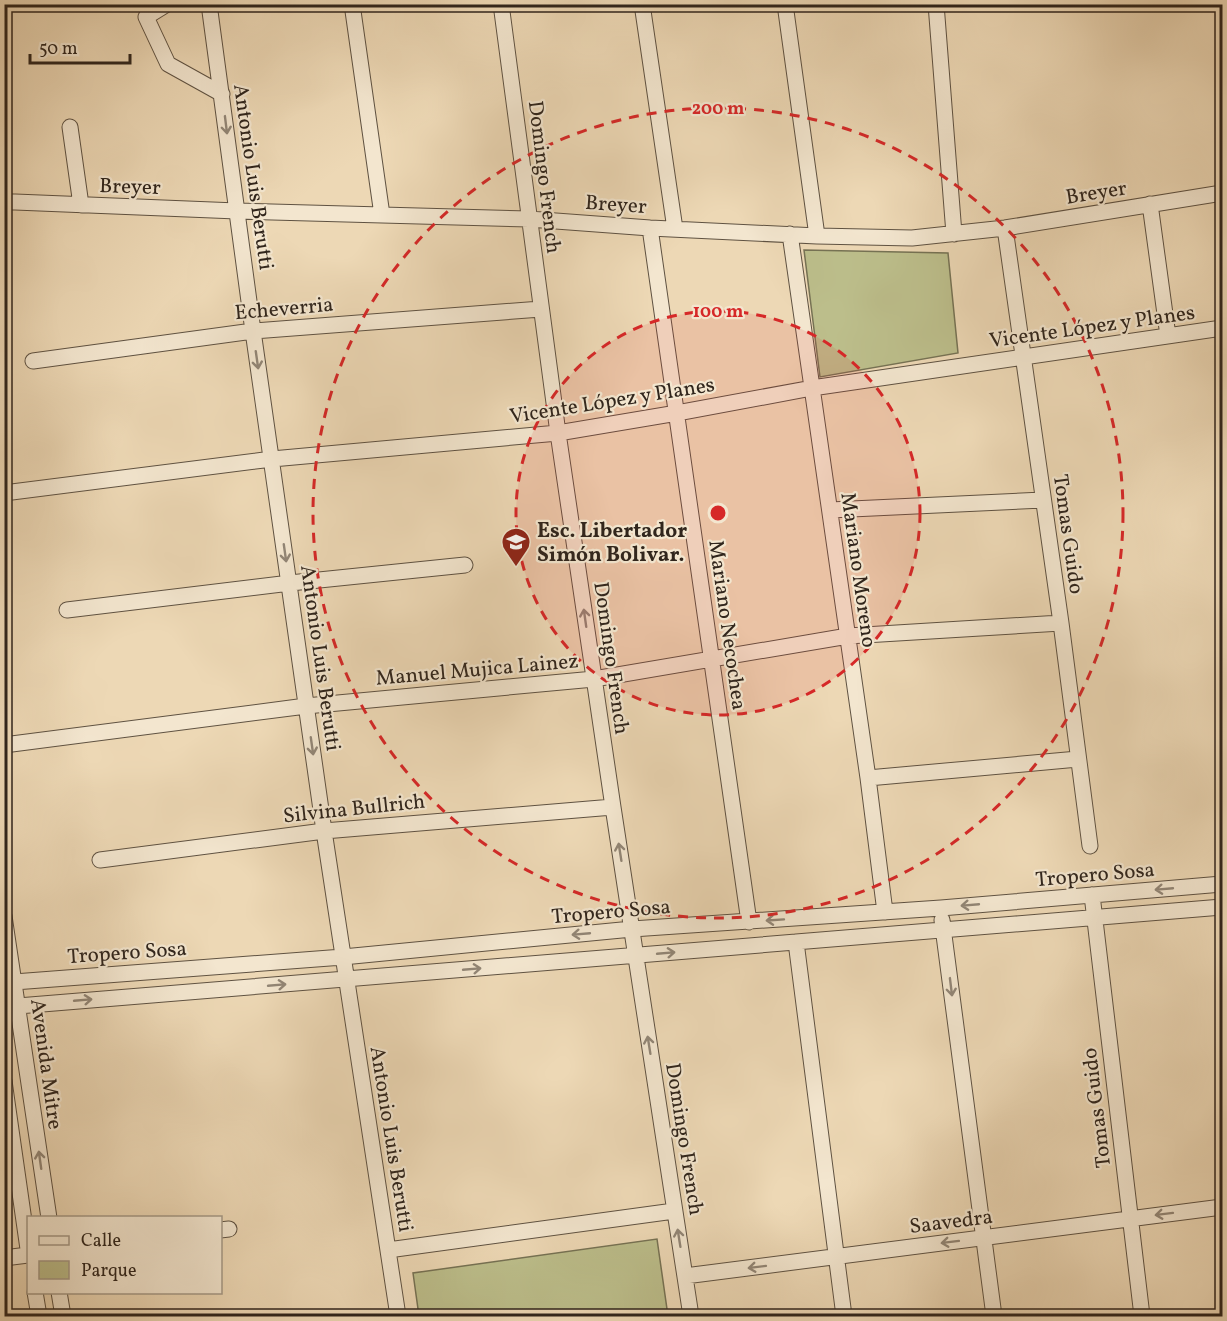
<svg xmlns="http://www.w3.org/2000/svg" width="1227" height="1321" viewBox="0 0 1227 1321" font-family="Vollkorn,serif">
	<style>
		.green { fill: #bcbe8b; stroke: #767254; stroke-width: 1.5 }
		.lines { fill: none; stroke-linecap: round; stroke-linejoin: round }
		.minor-casing { stroke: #5f5242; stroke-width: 17 }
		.minor { stroke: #f3e6cf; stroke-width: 15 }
		.oneway { stroke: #928676 }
		.ring { fill: none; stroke: #d62828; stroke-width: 3; stroke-dasharray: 10 8 }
		.labels { text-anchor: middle; stroke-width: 4.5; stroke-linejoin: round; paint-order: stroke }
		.street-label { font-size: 21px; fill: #30251c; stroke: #f3e6cf }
		.poi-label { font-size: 21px; font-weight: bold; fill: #30251c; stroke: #f3e6cf; text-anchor: start }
		.centre { fill: #d62828; stroke: #f3e6cf; stroke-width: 3 }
		.ring-label { font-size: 18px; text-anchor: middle; font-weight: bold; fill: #d62828; stroke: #f3e6cf; stroke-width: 4.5; stroke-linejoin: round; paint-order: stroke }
	</style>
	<rect width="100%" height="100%" fill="#edd8b5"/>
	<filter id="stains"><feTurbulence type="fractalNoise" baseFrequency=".00333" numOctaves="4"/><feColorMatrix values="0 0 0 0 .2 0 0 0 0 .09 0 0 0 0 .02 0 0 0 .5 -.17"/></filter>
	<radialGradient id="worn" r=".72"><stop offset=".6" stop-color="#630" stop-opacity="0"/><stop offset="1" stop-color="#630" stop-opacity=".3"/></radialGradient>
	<!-- green -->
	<path class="green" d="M804 250 948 253 958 353 820 377Z
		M657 1239 668 1316H419L413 1273Z"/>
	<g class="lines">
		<!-- minor casing -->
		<g class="minor-casing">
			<path id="minor" d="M167 4 146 17 168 64 222 94
				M209 4 253 331 324 831 398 1316
				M352 4 382 215
				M501 4 558 433 613 807 691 1316
				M642 4 675 229
				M785 4 817 236
				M936 4 954 234
				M70 127 81 205
				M4 202H15L237 211 529 219 650 228 817 236 912 238 1005 228 1222 193
				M1150 204 1168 336
				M650 228 749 922
				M1005 228 1061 623 1090 846
				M790 234 868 778 885 912
				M33 361 253 331 541 309
				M4 493 272 459 558 433 677 413 812 388 1222 328
				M830 510 1043 500
				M67 610 290 583 465 565
				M4 745 306 706 594 679 848 636 1061 623
				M868 778 1078 759
				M100 860 324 831 613 807
				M1092 895 1142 1316
				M4 916 49 1218
				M942 920 994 1316
				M796 942 844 1316
				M4 988 14 982 343 957 632 929 941 908 1222 884
				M4 1000 18 1006 1222 907
				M4 1081 28 1249
				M220 1230 229 1229
				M388 1250 674 1211
				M4 1258 28 1255
				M685 1276 1222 1207
				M35 1292 39 1316
				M59 1292 63 1316"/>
		</g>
		<!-- minor -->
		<use href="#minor" class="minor"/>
	</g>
	<!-- one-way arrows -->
	<defs><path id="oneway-shaft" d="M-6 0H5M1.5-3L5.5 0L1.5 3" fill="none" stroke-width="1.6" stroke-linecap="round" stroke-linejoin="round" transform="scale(1.5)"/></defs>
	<g class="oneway">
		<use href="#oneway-shaft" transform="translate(226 125) rotate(83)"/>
		<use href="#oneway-shaft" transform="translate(257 360) rotate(82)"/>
		<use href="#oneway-shaft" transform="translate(285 553) rotate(82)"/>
		<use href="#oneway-shaft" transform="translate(585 618) rotate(-98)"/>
		<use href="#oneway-shaft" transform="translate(312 746) rotate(82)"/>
		<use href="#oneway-shaft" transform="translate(620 852) rotate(-99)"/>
		<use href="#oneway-shaft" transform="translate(1164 889) rotate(175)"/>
		<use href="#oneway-shaft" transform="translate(970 905) rotate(175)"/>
		<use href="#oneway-shaft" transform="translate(775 920) rotate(176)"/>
		<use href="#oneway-shaft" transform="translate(581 934) rotate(175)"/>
		<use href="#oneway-shaft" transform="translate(666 953) rotate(-5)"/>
		<use href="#oneway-shaft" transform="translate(472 969) rotate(-5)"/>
		<use href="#oneway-shaft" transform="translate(277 985) rotate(-5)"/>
		<use href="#oneway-shaft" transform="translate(951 987) rotate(83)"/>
		<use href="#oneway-shaft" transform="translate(83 1000) rotate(-5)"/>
		<use href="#oneway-shaft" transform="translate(649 1045) rotate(-99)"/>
		<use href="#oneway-shaft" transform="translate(40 1160) rotate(-98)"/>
		<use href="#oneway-shaft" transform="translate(1164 1214) rotate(173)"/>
		<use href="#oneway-shaft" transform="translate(679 1238) rotate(-99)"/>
		<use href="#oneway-shaft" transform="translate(950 1242) rotate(173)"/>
		<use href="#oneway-shaft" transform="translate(757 1267) rotate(173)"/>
	</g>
	<!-- distance rings -->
	<circle cx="718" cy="513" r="202" fill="#d62828" fill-opacity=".12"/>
	<g class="ring">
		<circle cx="718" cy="513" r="202"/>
		<circle cx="718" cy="513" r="405"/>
	</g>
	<!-- icons -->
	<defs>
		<g id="school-pin" transform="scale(1.5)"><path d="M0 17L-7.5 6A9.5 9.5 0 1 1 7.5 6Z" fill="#8f2418" stroke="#f3e6cf"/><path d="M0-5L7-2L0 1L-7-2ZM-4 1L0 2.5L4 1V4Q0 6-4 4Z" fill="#fff"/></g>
	</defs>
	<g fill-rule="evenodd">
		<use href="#school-pin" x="516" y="542"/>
	</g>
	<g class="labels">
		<!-- street labels -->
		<g class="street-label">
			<text transform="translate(254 177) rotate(82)" y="7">Antonio Luis Berutti</text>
			<text transform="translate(545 177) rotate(83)" y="7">Domingo French</text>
			<text transform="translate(130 186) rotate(2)" y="7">Breyer</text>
			<text transform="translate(1096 192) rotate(-9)" y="7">Breyer</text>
			<text transform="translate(616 204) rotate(4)" y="7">Breyer</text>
			<text transform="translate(284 308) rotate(-5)" y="7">Echeverria</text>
			<text transform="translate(1092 326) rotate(-8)" y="7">Vicente López y Planes</text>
			<text transform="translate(612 400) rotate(-9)" y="7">Vicente López y Planes</text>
			<text transform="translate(1069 534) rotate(82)" y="7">Tomas Guido</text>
			<text transform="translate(859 570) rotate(82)" y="7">Mariano Moreno</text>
			<text transform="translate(728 625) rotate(82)" y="7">Mariano Necochea</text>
			<text transform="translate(321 658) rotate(82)" y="7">Antonio Luis Berutti</text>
			<text transform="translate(612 658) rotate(82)" y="7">Domingo French</text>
			<text transform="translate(477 669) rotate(-5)" y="7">Manuel Mujica Lainez</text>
			<text transform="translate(354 808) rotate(-6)" y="7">Silvina Bullrich</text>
			<text transform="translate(1095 874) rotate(-5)" y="7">Tropero Sosa</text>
			<text transform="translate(611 911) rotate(-5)" y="7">Tropero Sosa</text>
			<text transform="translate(127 952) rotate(-4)" y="7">Tropero Sosa</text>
			<text transform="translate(47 1064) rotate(82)" y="7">Avenida Mitre</text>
			<text transform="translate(1096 1108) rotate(-97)" y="7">Tomas Guido</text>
			<text transform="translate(392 1139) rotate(81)" y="7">Antonio Luis Berutti</text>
			<text transform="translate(685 1139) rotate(81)" y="7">Domingo French</text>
			<text transform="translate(951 1221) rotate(-7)" y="7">Saavedra</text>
		</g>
		<!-- poi labels -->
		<g class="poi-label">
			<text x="537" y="537">Esc. Libertador<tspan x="537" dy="24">Simón Bolivar.</tspan></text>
		</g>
	</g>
	<circle cx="718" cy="513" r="9" class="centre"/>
	<g class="ring-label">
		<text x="718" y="114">200 m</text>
		<text x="718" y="317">100 m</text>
	</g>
	<!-- margin -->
	<rect width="1227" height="1321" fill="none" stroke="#edd8b5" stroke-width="24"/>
	<rect x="6" y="6" width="1215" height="1309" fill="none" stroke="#30251c" stroke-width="3"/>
	<rect x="12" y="12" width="1203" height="1297" fill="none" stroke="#30251c" stroke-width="1.5"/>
	<!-- legend -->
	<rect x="27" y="1216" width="195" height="78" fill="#f3e6cf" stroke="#a59987" stroke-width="1.5"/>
	<rect x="39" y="1236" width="30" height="9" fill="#f3e6cf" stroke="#a59987" stroke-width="1.5"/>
	<text x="81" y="1246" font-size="18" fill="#30251c">Calle</text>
	<rect x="39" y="1261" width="30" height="18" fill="#bcbe8b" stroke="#a59987" stroke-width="1.5"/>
	<text x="81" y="1276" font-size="18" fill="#30251c">Parque</text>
	<!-- scale -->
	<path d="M30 54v9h100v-9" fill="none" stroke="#30251c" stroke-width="3"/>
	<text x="39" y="54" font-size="18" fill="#30251c" stroke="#f3e6cf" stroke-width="4.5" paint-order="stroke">50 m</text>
	<rect width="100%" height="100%" filter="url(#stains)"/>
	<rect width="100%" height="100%" fill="url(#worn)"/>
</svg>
